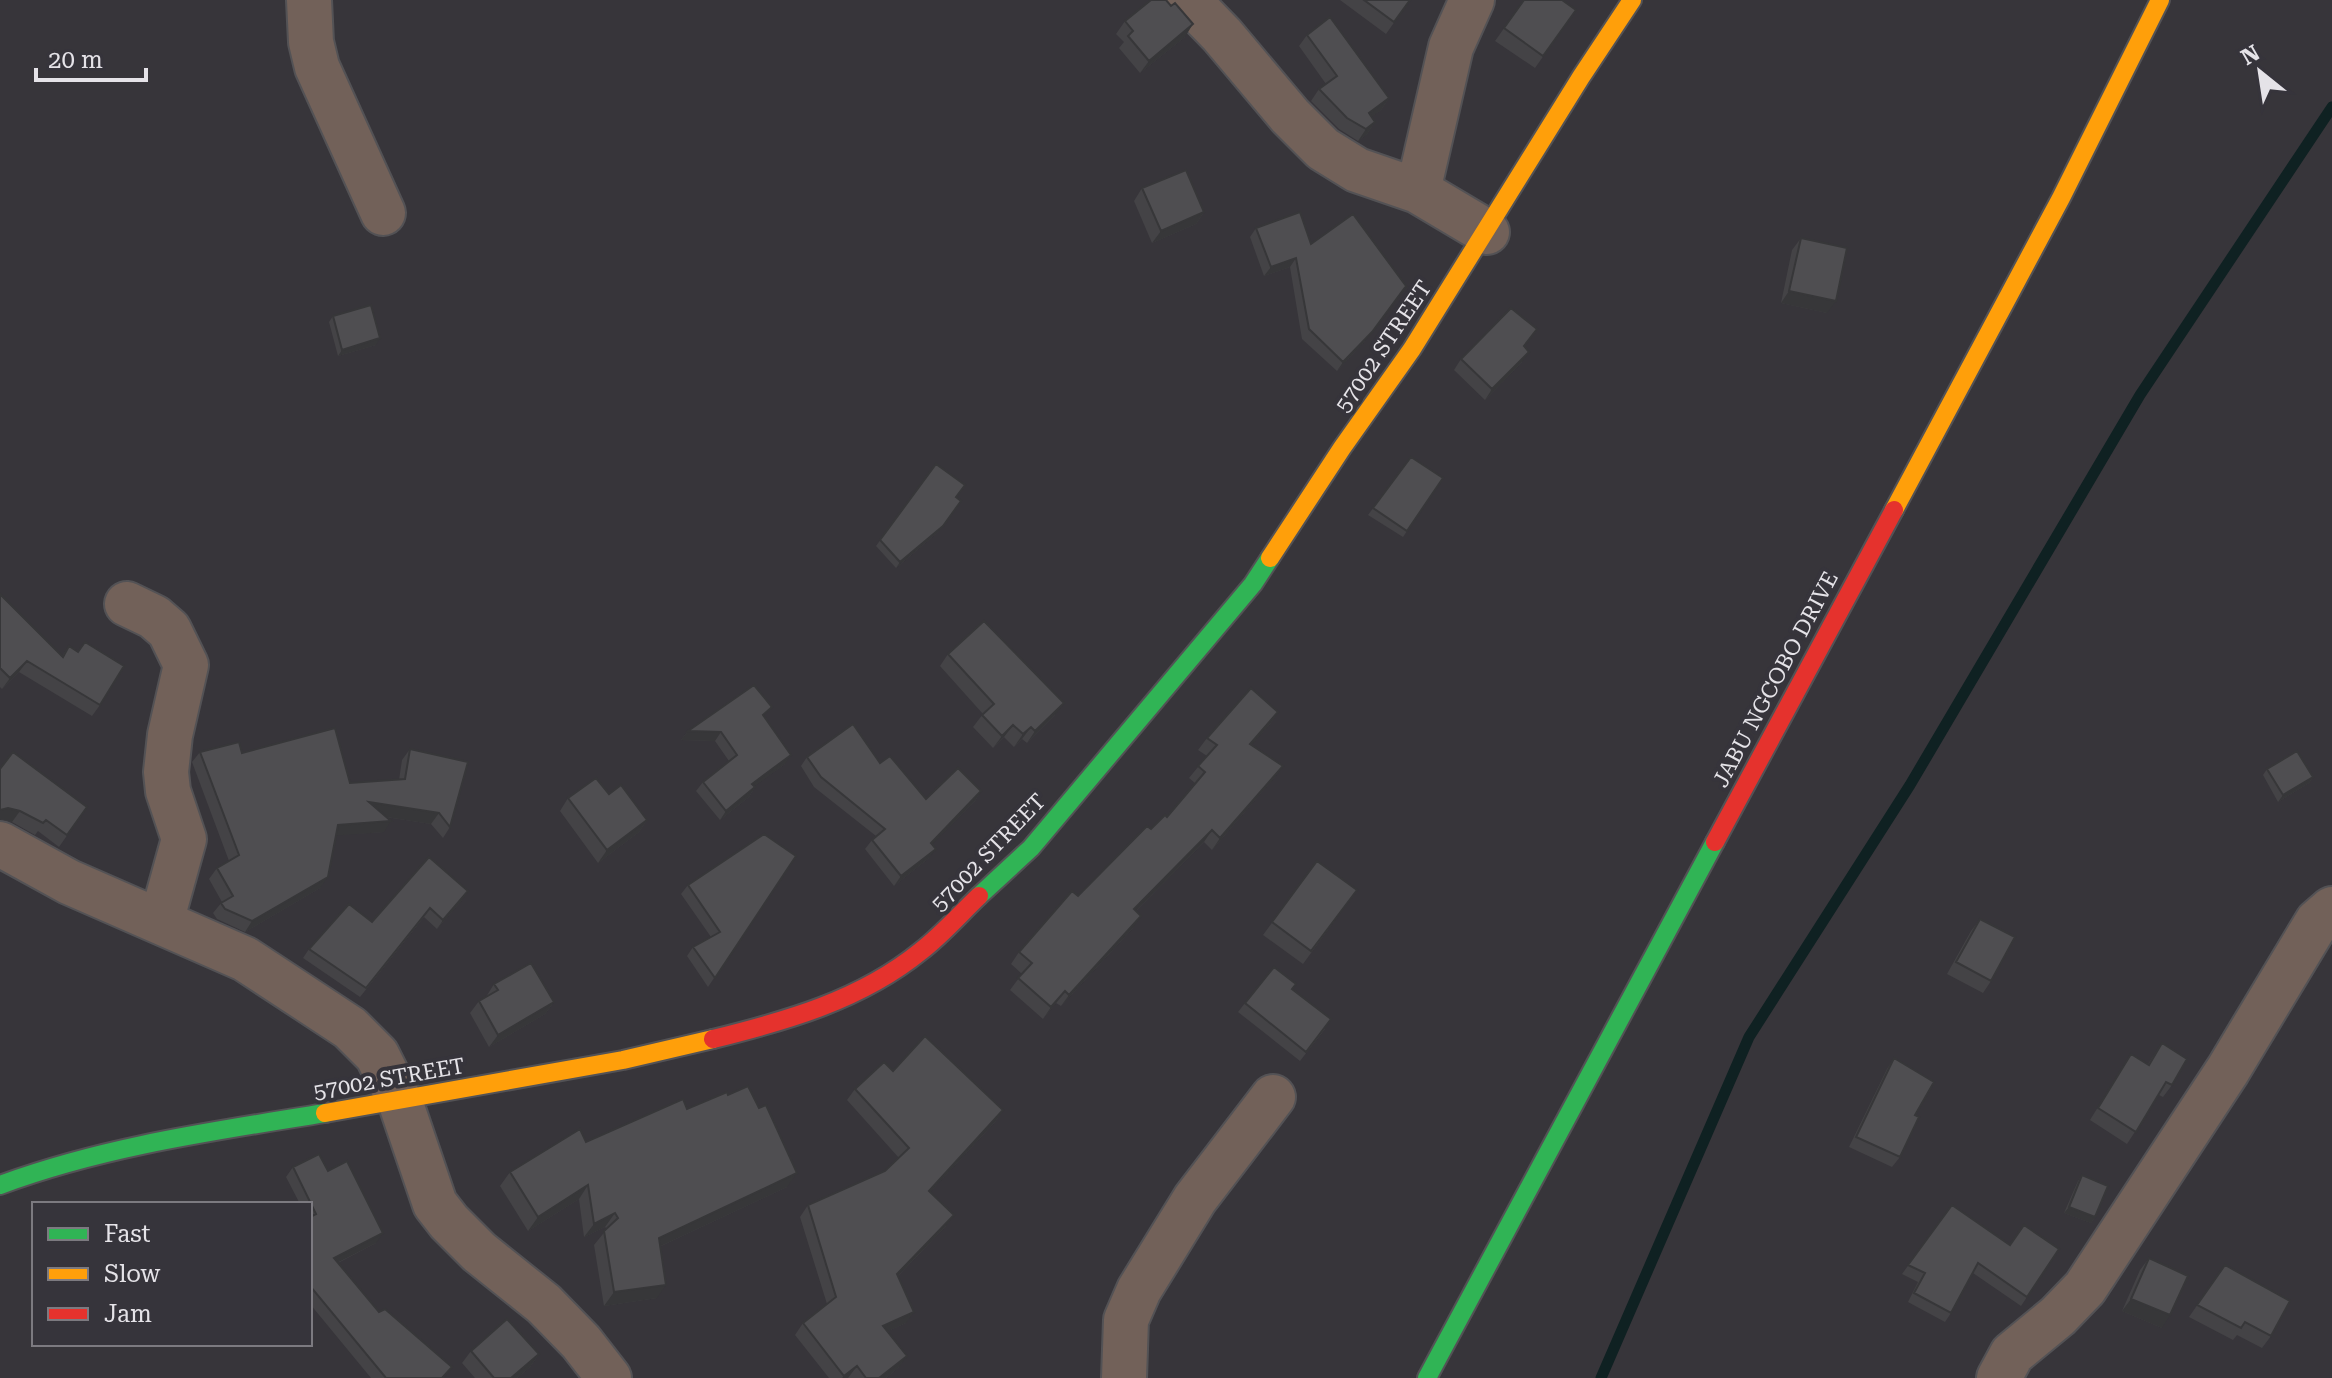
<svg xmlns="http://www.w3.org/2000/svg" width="2332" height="1378" viewBox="0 0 2332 1378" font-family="'Roboto Serif',serif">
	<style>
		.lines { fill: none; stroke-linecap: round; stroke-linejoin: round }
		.stream { stroke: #0f2122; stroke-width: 11 }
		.street-casing { stroke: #535255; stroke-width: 48 }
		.fast-casing { stroke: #535255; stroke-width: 22 }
		.slow-casing { stroke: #535255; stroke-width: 22 }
		.jam-casing { stroke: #535255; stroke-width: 22 }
		.street { stroke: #726159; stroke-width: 44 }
		.fast { stroke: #30b455; stroke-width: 18 }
		.slow { stroke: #ff9f0a; stroke-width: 18 }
		.jam { stroke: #e5322d; stroke-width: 18 }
		.wall { fill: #444346 }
		.shaded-wall { fill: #373739 }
		.building { fill: #4f4e51; stroke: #373739; stroke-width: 2 }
		.labels { text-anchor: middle; stroke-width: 8; stroke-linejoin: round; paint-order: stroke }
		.street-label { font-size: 22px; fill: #e5e3e8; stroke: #36343b }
	</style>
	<rect width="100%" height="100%" fill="#37353a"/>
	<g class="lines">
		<!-- stream -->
		<path class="stream" d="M1601 1378 1749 1037 1910 785 2140 395 2332 107"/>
		<!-- street casing -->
		<g class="street-casing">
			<path id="street" d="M309 0 311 42 317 67 383 213
				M1188 0 1222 35 1290 116 1323 149 1357 170 1418 191 1487 232
				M1418 191 1451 47 1472 0
				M127 604 154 617 169 630 186 665 170 735 166 772 168 791 184 839 161 922
				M0 844 69 882 245 959 350 1028 377 1055 400 1101 435 1204 449 1222 479 1252 544 1304 581 1342 609 1378
				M1124 1378 1126 1320 1139 1290 1195 1199 1273 1097
				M1999 1378 2012 1354 2058 1316 2085 1288 2228 1070 2317 922 2332 909"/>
		</g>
		<!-- fast casing -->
		<g class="fast-casing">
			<path id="fast" d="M979 896 1031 848 1253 584 1270 558
				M0 1185C105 1146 215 1131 325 1113
				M1427 1378 1715 842"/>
		</g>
		<!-- slow casing -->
		<g class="slow-casing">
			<path id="slow" d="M1894 510 2061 198 2160 0
				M1270 558 1342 448 1412 349 1581 77 1632 0
				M325 1113 623 1060 713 1039"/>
		</g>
		<!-- jam casing -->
		<g class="jam-casing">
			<path id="jam" d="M1715 842 1894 510
				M713 1039C786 1021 861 1000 921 951 942 935 960 914 979 896"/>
		</g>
		<!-- street -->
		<use href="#street" class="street"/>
		<!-- fast -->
		<use href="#fast" class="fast"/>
		<!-- slow -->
		<use href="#slow" class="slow"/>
		<!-- jam -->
		<use href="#jam" class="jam"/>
	</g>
	<!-- wall -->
	<path class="wall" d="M1340 0H1410L1386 34Z
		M1524 0 1576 10 1535 68 1495 41Z
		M1125 21 1185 37 1140 73 1119 48 1124 42 1116 34Z
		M1307 35 1389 98 1381 110 1371 117 1375 122 1367 134 1358 141 1339 129 1311 101 1319 89 1326 84 1299 46Z
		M1142 188 1204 212 1196 224 1152 243 1134 201Z
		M1256 228 1311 244 1365 341 1337 371 1302 339 1290 267 1264 276 1250 237Z
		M1801 238 1827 313 1781 303 1792 250Z
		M333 316 376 345 338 356 329 322Z
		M1524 346 1522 362 1485 400 1454 370 1461 359Z
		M1411 457 1443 478 1403 537 1368 515Z
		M936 464 956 497 938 532 896 568 876 546Z
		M0 594 62 656 69 646 100 705 92 716 19 672 2 689 0 687Z
		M948 654 1055 715 1027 743 1022 739 1014 747 1004 737 993 748 973 727 983 714 940 666Z
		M1278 712 1270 724 1251 745 1283 766 1274 778 1212 850 1204 842 1136 911 1133 928 1061 1006 1056 1003 1043 1019 1010 990 1022 974 1011 964 1019 952 1078 896 1167 817 1195 783 1189 778 1207 756 1198 750 1207 738Z
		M765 717 785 764 754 786 755 787 749 797 720 820 696 791 703 782 729 761 715 741 681 740 688 731Z
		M410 749 450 827 443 838 431 824 386 817 384 832 336 835 320 888 245 932 217 919 213 913 222 902 209 879 217 868 229 861 192 762 200 752 242 753 350 783 399 780 402 760Z
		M807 757 880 763 926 799 981 791 975 801 932 844 929 858 894 886 865 849 872 840 876 836 814 787 801 766Z
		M0 769 87 807 59 847 38 831 35 835 12 822 0 819Z
		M2267 769 2313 777 2309 783 2278 802 2263 775Z
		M609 794 647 820 639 832 598 863 560 811 568 798Z
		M796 856 708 987 687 956 693 947 711 937 681 894 688 885Z
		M1317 861 1357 890 1303 964 1263 935Z
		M462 900 437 929 424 917 360 997 303 958 309 949 372 922Z
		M1980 919 1991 981 1983 993 1947 974 1971 931Z
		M494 984 554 1002 545 1014 489 1047 470 1013 479 1001 486 997Z
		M1292 989 1325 1029 1300 1061 1238 1012 1245 1003Z
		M2162 1043 2172 1085 2163 1097 2159 1095 2127 1144 2090 1120 2131 1054 2148 1064Z
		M1894 1058 1915 1115 1900 1157 1892 1167 1849 1147 1887 1069Z
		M893 1071 1003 1110 995 1122 930 1192 946 1226 898 1276 906 1323 888 1331 899 1367 886 1378H829L795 1335 803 1323 827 1304 800 1217 808 1205 885 1171 899 1158 847 1100 855 1089Z
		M728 1095 787 1187 661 1246 657 1298 604 1306 594 1245 607 1229 605 1227 584 1237 579 1199 528 1231 500 1186 510 1172 586 1142Z
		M293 1167 328 1171 376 1243 338 1263 379 1312 444 1378H371L310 1304V1204H300L286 1177Z
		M2082 1175 2095 1217 2091 1223 2064 1213 2078 1181Z
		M1952 1205 2010 1245 2059 1249 2021 1306 1973 1273 1951 1313 1945 1322 1908 1302 1918 1282 1902 1274Z
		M2149 1258 2162 1328 2122 1311 2140 1270Z
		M2225 1265 2271 1336 2262 1348 2237 1335 2233 1340 2189 1317Z
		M471 1351 539 1354 530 1367 517 1378H475L462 1363Z"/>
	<!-- shaded-wall -->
	<path class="shaded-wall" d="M1193 24 1185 37 1140 73 1149 61Z
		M1389 98 1381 110 1361 125 1369 113Z
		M1375 122 1367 134 1358 141 1366 129Z
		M1204 212 1196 224 1152 243 1161 231Z
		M1296 258 1290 267 1264 276 1271 267Z
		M1789 291 1836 301 1827 313 1781 303Z
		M1399 296 1365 341 1337 371 1343 362Z
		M380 338 376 345 338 356 342 350Z
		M1529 352 1522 362 1485 400 1492 389Z
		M961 501 938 532 896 568 900 562Z
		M27 661 19 672 2 689 10 678Z
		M1064 703 1055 715 1027 743 1035 731Z
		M1278 712 1270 724 1242 756 1250 744Z
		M1013 725 1004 737 993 748 1002 736Z
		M1031 727 1022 739 1014 747 1023 734Z
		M688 731 721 732 715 741 681 740Z
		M791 755 785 764 745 793 752 784Z
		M1283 766 1274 778 1212 850 1220 838Z
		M2313 777 2309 783 2278 802 2283 795Z
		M755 787 749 797 720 820 726 811Z
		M981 791 975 801 925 852 931 843Z
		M369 802 439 813 431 824 361 813Z
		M8 808 20 811 12 822 0 819V810Z
		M647 820 639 832 598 863 607 850Z
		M391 821 384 832 330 836 338 825Z
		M1212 830 1204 842 1126 921 1134 909Z
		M936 849 929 858 894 886 901 876Z
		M328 877 320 888 245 932 252 921Z
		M468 891 462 900 437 929 443 920Z
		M1141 916 1133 928 1061 1006 1069 995Z
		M1065 991 1056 1003 1043 1019 1051 1007Z
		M554 1002 545 1014 489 1047 498 1035Z
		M1003 1110 995 1122 921 1202 929 1191Z
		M797 1173 787 1187 650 1251 659 1238Z
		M588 1185 579 1199 528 1231 538 1217Z
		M2069 1207 2095 1217 2091 1223 2064 1213Z
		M615 1213 605 1227 584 1237 594 1224Z
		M954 1215 946 1226 889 1285 897 1274Z
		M383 1233 376 1243 327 1268 334 1258Z
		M666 1285 657 1298 604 1306 614 1292Z
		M2131 1299 2170 1315 2162 1328 2122 1311Z
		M914 1312 906 1323 875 1337 883 1326Z
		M539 1354 530 1367 517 1378H511Z
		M907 1356 899 1367 886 1378H879Z
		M857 1366 848 1378H842L844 1376Z"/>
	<!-- building -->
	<path class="building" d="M1151 0H1166L1171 6 1175 3 1193 24 1149 61 1128 36 1133 31 1125 21Z
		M1364 0H1410L1394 22Z
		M1524 0H1562L1576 10 1543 56 1504 28Z
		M1330 17 1389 98 1369 113 1375 122 1366 129 1347 118 1319 89 1337 76 1307 35Z
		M1186 170 1204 212 1161 231 1142 188Z
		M1300 212 1311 244 1353 214 1406 286 1372 332 1343 362 1309 329 1296 258 1271 267 1256 228Z
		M1801 238 1847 248 1836 301 1789 291Z
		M371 305 380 338 342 350 333 316Z
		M1511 308 1537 329 1524 346 1529 352 1492 389 1461 359Z
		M1411 457 1443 478 1407 531 1373 508Z
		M936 464 965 485 956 497 961 501 943 526 900 562 880 540Z
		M0 594 63 657 69 646 78 652 85 642 124 666 100 705 27 661 10 678 0 668Z
		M984 621 1064 703 1035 731 1031 727 1023 734 1013 725 1002 736 982 715 994 704 948 654Z
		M754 685 772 707 763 715 791 755 752 784 755 787 726 811 703 782 737 755 721 732 688 731Z
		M1251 688 1278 712 1250 744 1283 766 1220 838 1212 830 1134 909 1141 916 1069 995 1065 991 1051 1007 1018 978 1032 963 1019 952 1072 891 1078 896 1147 826 1151 829 1165 815 1167 817 1205 772 1198 766 1217 745 1207 738Z
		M853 724 880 763 890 756 926 799 958 768 981 791 931 843 936 849 901 876 872 840 885 829 821 777 807 757Z
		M335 728 350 783 405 779 410 749 468 762 450 827 439 813 369 802 391 821 338 825 328 877 252 921 225 909 221 903 233 896 217 868 239 855 200 752 239 742 242 753Z
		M2297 751 2313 777 2283 795 2267 769Z
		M13 752 87 807 67 835 46 820 43 823 20 811 8 808 0 810V769Z
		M596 778 609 794 621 785 647 820 607 850 568 798Z
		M764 834 796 856 715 978 693 947 720 932 688 885Z
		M429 857 468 891 443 920 430 908 366 988 309 949 349 904 372 922Z
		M1317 861 1357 890 1311 951 1272 922Z
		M1980 919 2015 937 1991 981 1956 962Z
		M531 963 554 1002 498 1035 479 1001 498 990 494 984Z
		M1274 967 1296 984 1292 989 1331 1019 1306 1052 1245 1003Z
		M925 1036 1003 1110 929 1191 954 1215 897 1274 914 1312 883 1326 907 1356 879 1378H866L857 1366 844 1376 803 1323 836 1297 808 1205 885 1171 909 1148 855 1089 884 1062 893 1071Z
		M2162 1043 2187 1059 2172 1085 2166 1082 2136 1132 2098 1108 2131 1054 2149 1065Z
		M1894 1058 1934 1082 1915 1115 1919 1117 1900 1157 1856 1137Z
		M748 1086 759 1108 766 1105 797 1173 659 1238 666 1285 614 1292 604 1231 618 1218 615 1213 594 1224 588 1185 538 1217 510 1172 580 1129 586 1142 683 1099 687 1109 727 1092 728 1095Z
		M319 1154 328 1171 347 1161 383 1233 334 1258 379 1312 385 1309 452 1367 442 1378H386L310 1286V1217L316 1214 293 1167Z
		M2082 1175 2108 1186 2095 1217 2069 1207Z
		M1952 1205 2010 1245 2024 1225 2059 1249 2027 1297 1978 1263 1951 1313 1914 1293 1925 1273 1908 1265Z
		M2149 1258 2188 1276 2170 1315 2131 1299Z
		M2225 1265 2290 1301 2271 1336 2245 1322 2241 1328 2197 1305Z
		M507 1319 539 1354 511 1378H494L471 1351Z"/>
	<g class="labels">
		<!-- street labels -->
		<g class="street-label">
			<text transform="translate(1383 346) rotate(-56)" y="8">57002 STREET</text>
			<text transform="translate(1775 679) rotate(-62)" y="8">JABU NGCOBO DRIVE</text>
			<text transform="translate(988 852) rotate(-46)" y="8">57002 STREET</text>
			<text transform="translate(389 1078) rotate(-10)" y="8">57002 STREET</text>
		</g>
	</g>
	<!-- legend -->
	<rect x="32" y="1202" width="280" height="144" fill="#36343b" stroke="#7c7a80" stroke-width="2"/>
	<rect x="48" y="1228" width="40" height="12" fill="#30b455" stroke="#7c7a80" stroke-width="2"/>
	<text x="104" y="1242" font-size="24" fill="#e5e3e8">Fast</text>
	<rect x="48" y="1268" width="40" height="12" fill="#ff9f0a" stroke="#7c7a80" stroke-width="2"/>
	<text x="104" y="1282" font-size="24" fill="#e5e3e8">Slow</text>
	<rect x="48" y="1308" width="40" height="12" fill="#e5322d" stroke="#7c7a80" stroke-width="2"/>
	<text x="104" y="1322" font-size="24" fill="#e5e3e8">Jam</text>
	<!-- north arrow -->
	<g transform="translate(2260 72) rotate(330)" stroke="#36343b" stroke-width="6" paint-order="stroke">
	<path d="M0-6L14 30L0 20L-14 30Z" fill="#e5e3e8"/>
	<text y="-12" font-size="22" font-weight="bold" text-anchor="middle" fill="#e5e3e8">N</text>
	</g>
	<!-- scale -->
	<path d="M36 68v12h110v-12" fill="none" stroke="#e5e3e8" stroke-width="4"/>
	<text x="48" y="68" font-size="24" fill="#e5e3e8" stroke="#36343b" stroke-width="6" paint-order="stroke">20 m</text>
</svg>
